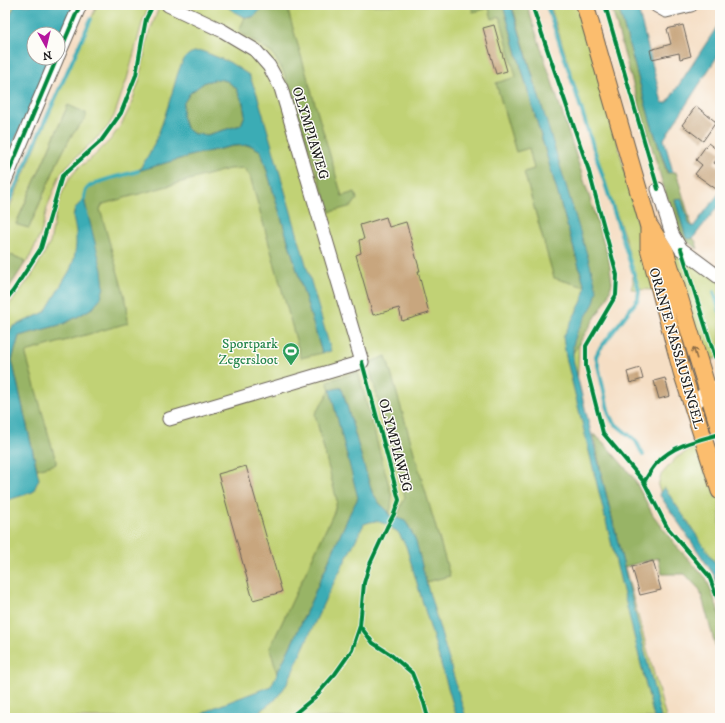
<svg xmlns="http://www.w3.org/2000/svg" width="725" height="723" viewBox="0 0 725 723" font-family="'IM FELL DW Pica',serif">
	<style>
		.green { fill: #c1d275; stroke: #6e7748; fill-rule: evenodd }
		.forest { fill: #98b466; stroke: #5a6841 }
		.water { fill: #3bacb5; stroke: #2c6468; fill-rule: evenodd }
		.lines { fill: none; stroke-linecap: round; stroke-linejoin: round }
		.stream { stroke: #3bacb5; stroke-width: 4 }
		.building { fill: #c8a67e }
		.minor-casing { stroke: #686057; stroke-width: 15 }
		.major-casing { stroke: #686057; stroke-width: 19 }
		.minor { stroke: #fff; stroke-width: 13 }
		.major { stroke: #fbbd6e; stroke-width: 17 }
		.cycleway-casing { stroke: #fdfcf7; stroke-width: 6 }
		.cycleway { stroke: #00873e; stroke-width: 4 }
		.oneway { stroke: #8c6c45 }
		.labels { text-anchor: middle; stroke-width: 3; stroke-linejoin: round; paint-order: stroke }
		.street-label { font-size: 14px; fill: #1c1c1c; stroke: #fdfcf7 }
		.leisure-label { font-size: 14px; fill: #27864d; stroke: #fdfcf7; text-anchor: end }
	</style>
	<rect width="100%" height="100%" fill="#fdfcf7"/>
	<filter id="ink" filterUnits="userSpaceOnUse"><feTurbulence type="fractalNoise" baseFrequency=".025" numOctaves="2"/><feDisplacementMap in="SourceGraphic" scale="8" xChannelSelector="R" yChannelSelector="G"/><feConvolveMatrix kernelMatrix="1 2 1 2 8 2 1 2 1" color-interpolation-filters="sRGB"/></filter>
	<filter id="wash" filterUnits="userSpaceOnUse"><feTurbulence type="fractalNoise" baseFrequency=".012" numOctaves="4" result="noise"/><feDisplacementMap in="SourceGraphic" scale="16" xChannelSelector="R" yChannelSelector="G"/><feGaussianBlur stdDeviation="0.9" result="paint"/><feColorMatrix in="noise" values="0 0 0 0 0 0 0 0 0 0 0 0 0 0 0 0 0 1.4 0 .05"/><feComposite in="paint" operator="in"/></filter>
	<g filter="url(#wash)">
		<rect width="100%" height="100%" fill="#f5dec4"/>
		<!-- green -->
		<path class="green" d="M5 5H15L5 28Z
			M97 5H149L142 23 127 79 114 116 107 128 72 161 60 174 47 208 41 233 29 259 24 265V260L5 253V218ZM68 105 70 138 58 161 29 228 16 224Z
			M181 5H518L599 277 579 340 577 393 666 718H5V310L31 277 50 243 57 207 63 191 69 179 78 168 93 157 111 139 121 125 130 108 139 81 148 37 159 7 190 20Z
			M550 5H578L611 116 654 290 631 289 633 282 632 266 625 238 605 181Z
			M670 250 689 263 716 275 720 278V358L701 361Z
			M706 444 720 488V573L662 496 658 486 661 475 676 458 689 450Z"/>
		<!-- forest -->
		<path class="forest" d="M262 5H287L290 18 342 196 355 192 357 199 352 206 330 212 284 73 273 54 239 31 245 17 251 18 260 10Z
			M471 5H503L585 287 554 278 524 172 534 169 529 148 516 152 496 83 516 77 500 17 492 19 489 8 473 12Z
			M512 5H527L592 205 609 260 612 283 607 299 573 353 571 339 589 302 562 176Z
			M611 5H618L650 120 667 173 676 172 691 223 693 227 689 224 681 198 675 200 686 238 689 239 693 238 696 242 698 249 683 239 670 208 627 64Z
			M218 79 227 81 236 88 243 103 245 115 241 125 207 135 194 134 186 128 182 116 183 104 190 93 205 82Z
			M68 105 86 113V117L70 138 58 161 29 228 18 225 16 224Z
			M250 145 261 151 322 353 301 358 250 176 244 168 229 169 103 204 100 209 127 305 128 323 29 351 26 355 56 461V464L37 469 12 360 19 336 63 324 77 317 94 307 104 287 84 199C85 188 90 187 99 182L193 155 233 146Z
			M5 253 24 260V265L5 294Z
			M386 356 450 576 426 582C422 569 415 530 405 522 403 520 399 519 396 518L405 497 368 363Z
			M358 372 392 497 391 508 389 515 388 511 380 504 372 492 364 466 343 392 341 388H339L330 390 359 498 350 513 296 635 277 674 270 648 334 512 337 501 315 414 330 390 327 381Z
			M593 434 603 442 633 477 653 515 678 548 706 578 717 606 720 617V663L700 590 685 574H662L658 558 624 567 605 489Z"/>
		<!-- water -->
		<path class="water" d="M15 5H74L58 42V34H34V58H51L26 116 5 162V28Z
			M225 5H262C254 27 238 15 225 5Z
			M503 5H511L589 261 597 290 594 303 577 332 573 345V359L661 718H654L566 357 563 337 582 301 585 287Z
			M618 5H637L662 102 664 103H667L720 22V53L717 57 664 139 673 172 668 173 650 120Z
			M202 51 229 62 249 75 257 94 331 351 322 353 261 151 250 145 233 146 193 155 138 171C155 149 164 119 172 93 176 81 178 68 185 58 190 52 194 52 202 51ZM218 79 227 81 236 88 243 103 245 115 241 125 207 135 194 134 186 128 182 116 183 104 190 93 205 82Z
			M720 192V204L693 238 689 239 686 238 675 200 681 198 689 224 693 227Z
			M84 199 102 270 104 287 101 297 94 307 77 317 63 324 19 336 12 360 39 479 33 492 5 501V342L12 327 45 312 70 270 74 259 76 245V231L73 217 75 208Z
			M339 388H341L343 392 364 466 372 492 380 504 388 511 389 515 405 521 409 527 416 541 426 582 466 718H457L406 546 398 532 385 524 377 521 370 522 364 524 325 600 287 684 276 699 261 710 260 718H234L232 717 223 718H196L213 708 271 686 296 635 350 513 358 498 330 390Z
			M664 487 720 570V594L714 575 659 494Z"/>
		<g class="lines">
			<!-- stream -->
			<path class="stream" d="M547 5 571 77 639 290 638 299 599 350 596 356 609 414 613 422 636 441 643 455
				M84 199C84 195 85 190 89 187 97 180 126 175 138 171
				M5 210 91 19
				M714 292 720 312"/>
		</g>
		<g id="blocks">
			<!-- building -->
			<path class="building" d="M494 25 507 71 496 74 483 28Z
				M683 25 691 56 680 59 679 53 652 59 650 50 671 44 667 29Z
				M696 106 716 122 703 141 682 125Z
				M708 143 720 152V154L714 163 720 167V183L716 189 695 174 702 165 696 160Z
				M386 217 389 227 406 222 420 271H418L429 313 402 321 399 308 373 315 356 255 361 253 359 240 364 239 360 225Z
				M640 368 643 379 630 383 627 372Z
				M665 378 670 396 659 399 654 381Z
				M246 466 282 592 253 600 218 474Z
				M653 561 661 590 640 595 632 567Z"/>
		</g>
	</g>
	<g filter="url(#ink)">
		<use href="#blocks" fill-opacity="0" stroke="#686057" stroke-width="1"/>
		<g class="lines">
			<!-- minor casing -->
			<g class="minor-casing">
				<path id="minor" d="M168 5 223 31 255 50 269 66 281 88 362 362 169 419
					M657 5V6L666 11 691 5
					M58 56 80 5
					M5 181 57 58
					M658 189 672 234 681 249 720 278
					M692 407 707 390 720 386"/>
			</g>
			<!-- major casing -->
			<g class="major-casing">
				<path id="major" d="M585 5 649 227V248L682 372 720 491
					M650 227 665 251 720 430"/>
			</g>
			<!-- minor -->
			<use href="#minor" class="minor"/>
			<!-- major -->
			<use href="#major" class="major"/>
			<!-- cycleway casing -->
			<g class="cycleway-casing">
				<path id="cycleway" d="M532 5 588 168 617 275 616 295 586 346V366L603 433 644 482 667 527 709 576 720 605
					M605 5 658 189
					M58 56 80 5
					M5 181 57 58
					M681 249 715 357 720 363
					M5 301 13 291 41 248 62 176 101 141 121 113 136 75 142 40 146 19 153 5
					M644 482C648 476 652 467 658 462 673 445 699 440 720 434
					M360 626 373 643 390 654 412 673 424 703 428 718
					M284 718 293 715 315 697 335 674 352 650 360 626 364 583 369 566 387 527 394 514 399 500 362 362"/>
			</g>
			<!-- cycleway -->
			<use href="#cycleway" class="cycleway"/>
		</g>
		<!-- one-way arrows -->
		<defs><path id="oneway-shaft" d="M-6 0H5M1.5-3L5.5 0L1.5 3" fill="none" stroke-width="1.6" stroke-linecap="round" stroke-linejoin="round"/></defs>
		<use class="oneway" href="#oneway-shaft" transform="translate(695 353) rotate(-107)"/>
	</g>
	<!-- icons -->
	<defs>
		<g id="stadium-pin" transform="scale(0.9)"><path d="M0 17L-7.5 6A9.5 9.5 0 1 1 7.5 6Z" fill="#2e9e5b" stroke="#fdfcf7"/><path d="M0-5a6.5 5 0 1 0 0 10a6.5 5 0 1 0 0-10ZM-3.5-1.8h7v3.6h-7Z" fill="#fff"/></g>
	</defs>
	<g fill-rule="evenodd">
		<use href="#stadium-pin" x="291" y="351"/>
	</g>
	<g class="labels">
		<!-- street labels -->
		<g class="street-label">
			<text transform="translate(311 133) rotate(73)" y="5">OLYMPIAWEG</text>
			<text transform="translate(677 348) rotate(74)" y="5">ORANJE NASSAUSINGEL</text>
			<text transform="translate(396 445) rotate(75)" y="5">OLYMPIAWEG</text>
		</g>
		<!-- leisure labels -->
		<g class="leisure-label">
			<text x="278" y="348">Sportpark<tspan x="278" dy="16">Zegersloot</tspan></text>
		</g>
	</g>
	<!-- margin -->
	<rect width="725" height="723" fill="none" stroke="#fdfcf7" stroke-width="20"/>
	<!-- north arrow -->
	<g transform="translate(46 46) rotate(172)"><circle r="19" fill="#fdfcf7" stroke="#a3a29f"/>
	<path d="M0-3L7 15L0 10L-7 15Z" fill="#b5179e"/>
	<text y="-6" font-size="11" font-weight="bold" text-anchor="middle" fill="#1c1c1c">N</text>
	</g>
</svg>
